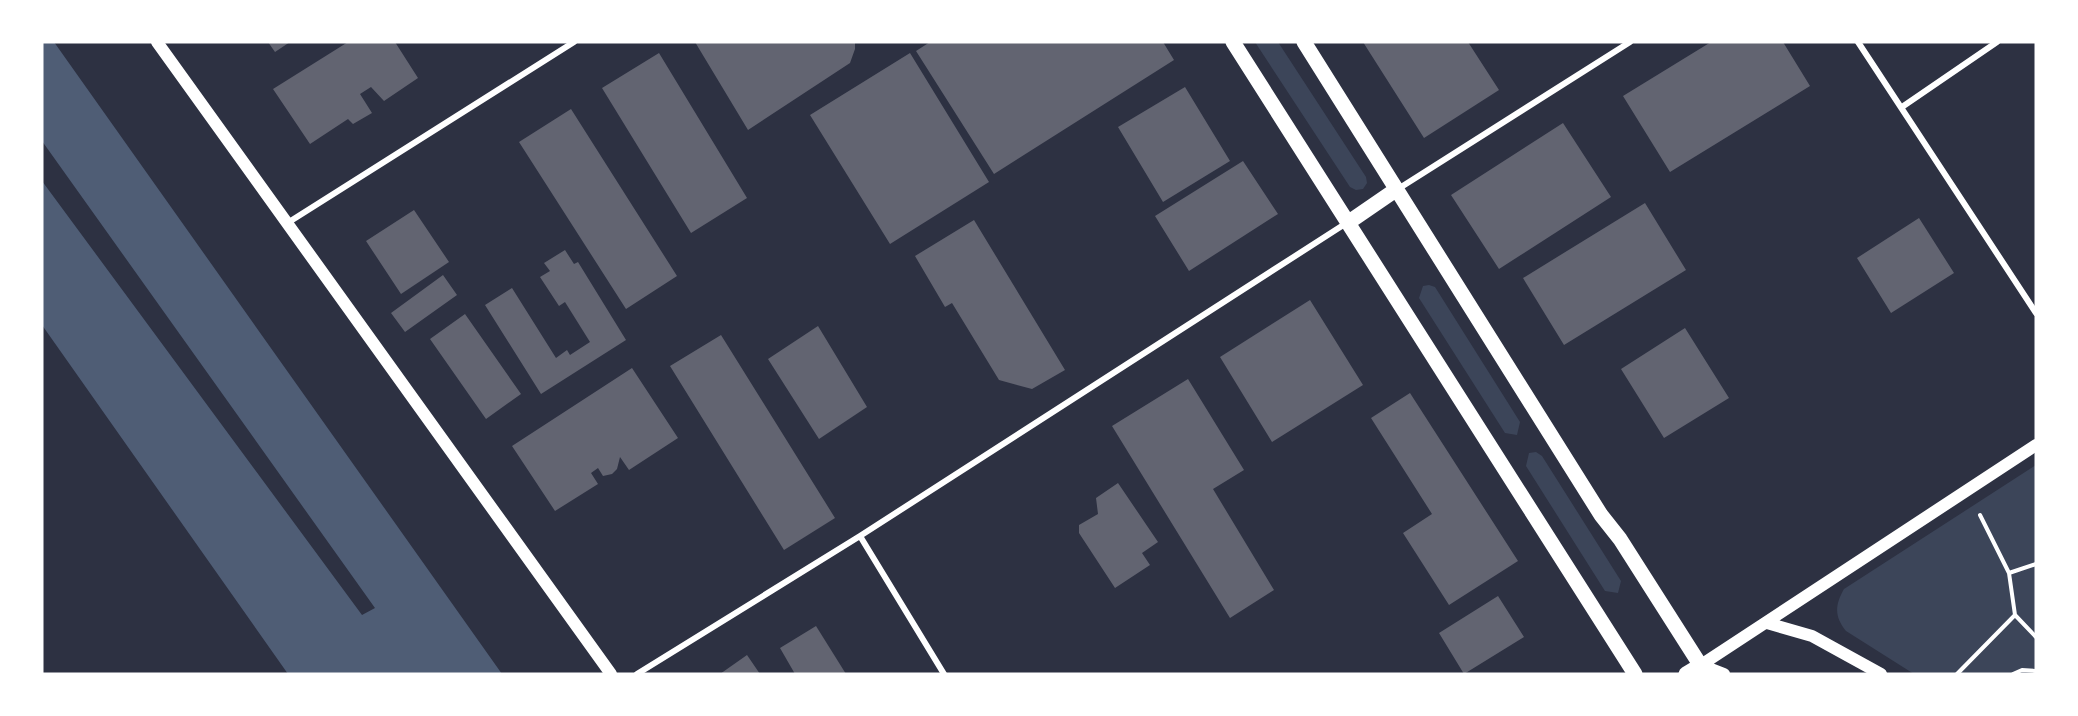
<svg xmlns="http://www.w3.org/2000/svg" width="2078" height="716" viewBox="0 0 2078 716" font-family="'Roboto Condensed',sans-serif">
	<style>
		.green { fill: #3c4559 }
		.water { fill: #4f5d75 }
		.building { fill: #626471 }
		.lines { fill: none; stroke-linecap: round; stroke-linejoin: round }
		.path { stroke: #fff; stroke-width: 4 }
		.minor { stroke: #fff; stroke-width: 6 }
		.secondary { stroke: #fff; stroke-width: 12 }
		.primary { stroke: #fff; stroke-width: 15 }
	</style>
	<rect width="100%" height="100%" fill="#2d3142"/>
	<!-- green -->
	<path class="green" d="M1255 42H1278L1366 177 1367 183 1363 189 1356 190 1350 187Z
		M1429 285 1435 287 1520 422 1517 435 1505 433 1419 298 1423 286Z
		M1536 452 1542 456 1621 581 1618 593 1605 591 1526 466 1529 453Z
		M2036 465V674H1914L1846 631C1834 616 1835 605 1844 589Z"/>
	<!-- water -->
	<path class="water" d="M42 42H54L502 674H288L42 325V181L362 615 375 608 42 141Z"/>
	<!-- building -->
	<path class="building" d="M268 42H290L275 52Z
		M348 42H395L418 78 384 101 371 87 360 94 372 113 353 124 348 119 310 144 273 89Z
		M695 42H855V49L850 63 748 130Z
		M930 42H1163L1174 60 994 174 916 51Z
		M1363 42H1468L1499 90 1424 138Z
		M1711 42H1783L1810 86 1670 172 1623 96Z
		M659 53 747 198 691 233 602 88Z
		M910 53 989 182 890 244 810 115Z
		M1185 87 1230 161 1163 202 1118 127Z
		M571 109 677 276 626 309 519 142Z
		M1563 123 1611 197 1499 269 1451 195Z
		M1243 161 1278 214 1189 271 1155 216Z
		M1645 203 1686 270 1564 345 1523 278Z
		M414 210 449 262 401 294 366 241Z
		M1919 218 1954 273 1891 313 1857 258Z
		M974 220 1065 370 1032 389 999 380 952 303 945 307 915 256Z
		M565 250 574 264 578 262 626 340 541 394 485 305 512 288 556 358 567 350 570 355 590 342 565 302 559 306 540 277 550 271 544 263Z
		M443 275 457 295 405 332 391 313Z
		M1310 300 1363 385 1272 442 1220 357Z
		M465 314 521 394 486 419 430 339Z
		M818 326 867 407 819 439 768 359Z
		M1685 328 1729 398 1664 438 1621 369Z
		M721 335 835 518 784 550 670 366Z
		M632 368 678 438 629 470 620 457 617 469 612 474 603 476 598 468 591 473 598 484 555 511 512 446Z
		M1188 379 1244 470 1213 489 1274 590 1230 618 1112 426Z
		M1410 393 1518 561 1449 605 1403 533 1432 514 1371 418Z
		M1118 483 1158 542 1142 553 1150 565 1115 588 1079 533V525L1098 514 1096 498Z
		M1498 596 1524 637 1464 674 1439 633Z
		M816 626 846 674H795L780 648Z
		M747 655 760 674H720Z"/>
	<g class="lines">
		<!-- path -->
		<path class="path" d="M1980 515 2009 573
			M2036 564 2009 573 2015 615 2036 637
			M1957 674 2015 615
			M2013 674 2022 670 2036 671"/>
		<!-- minor -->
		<path class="minor" d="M1858 42 2036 313
			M1902 107 1997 42
			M1398 189 1630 42
			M289 222 574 42
			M860 536 944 674
			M637 674 860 536 1348 222"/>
		<!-- secondary -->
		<path class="secondary" d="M157 42 611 674
			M1767 623 1812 636 1881 674
			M1701 665 2036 445
			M1701 665 1724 674"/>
		<!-- primary -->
		<path class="primary" d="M1233 42 1635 674
			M1304 42 1601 515 1620 539 1706 674
			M1349 222 1397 189
			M1686 674 1701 665"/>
	</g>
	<!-- border -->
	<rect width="2078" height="716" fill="none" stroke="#ffffff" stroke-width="87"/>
</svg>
